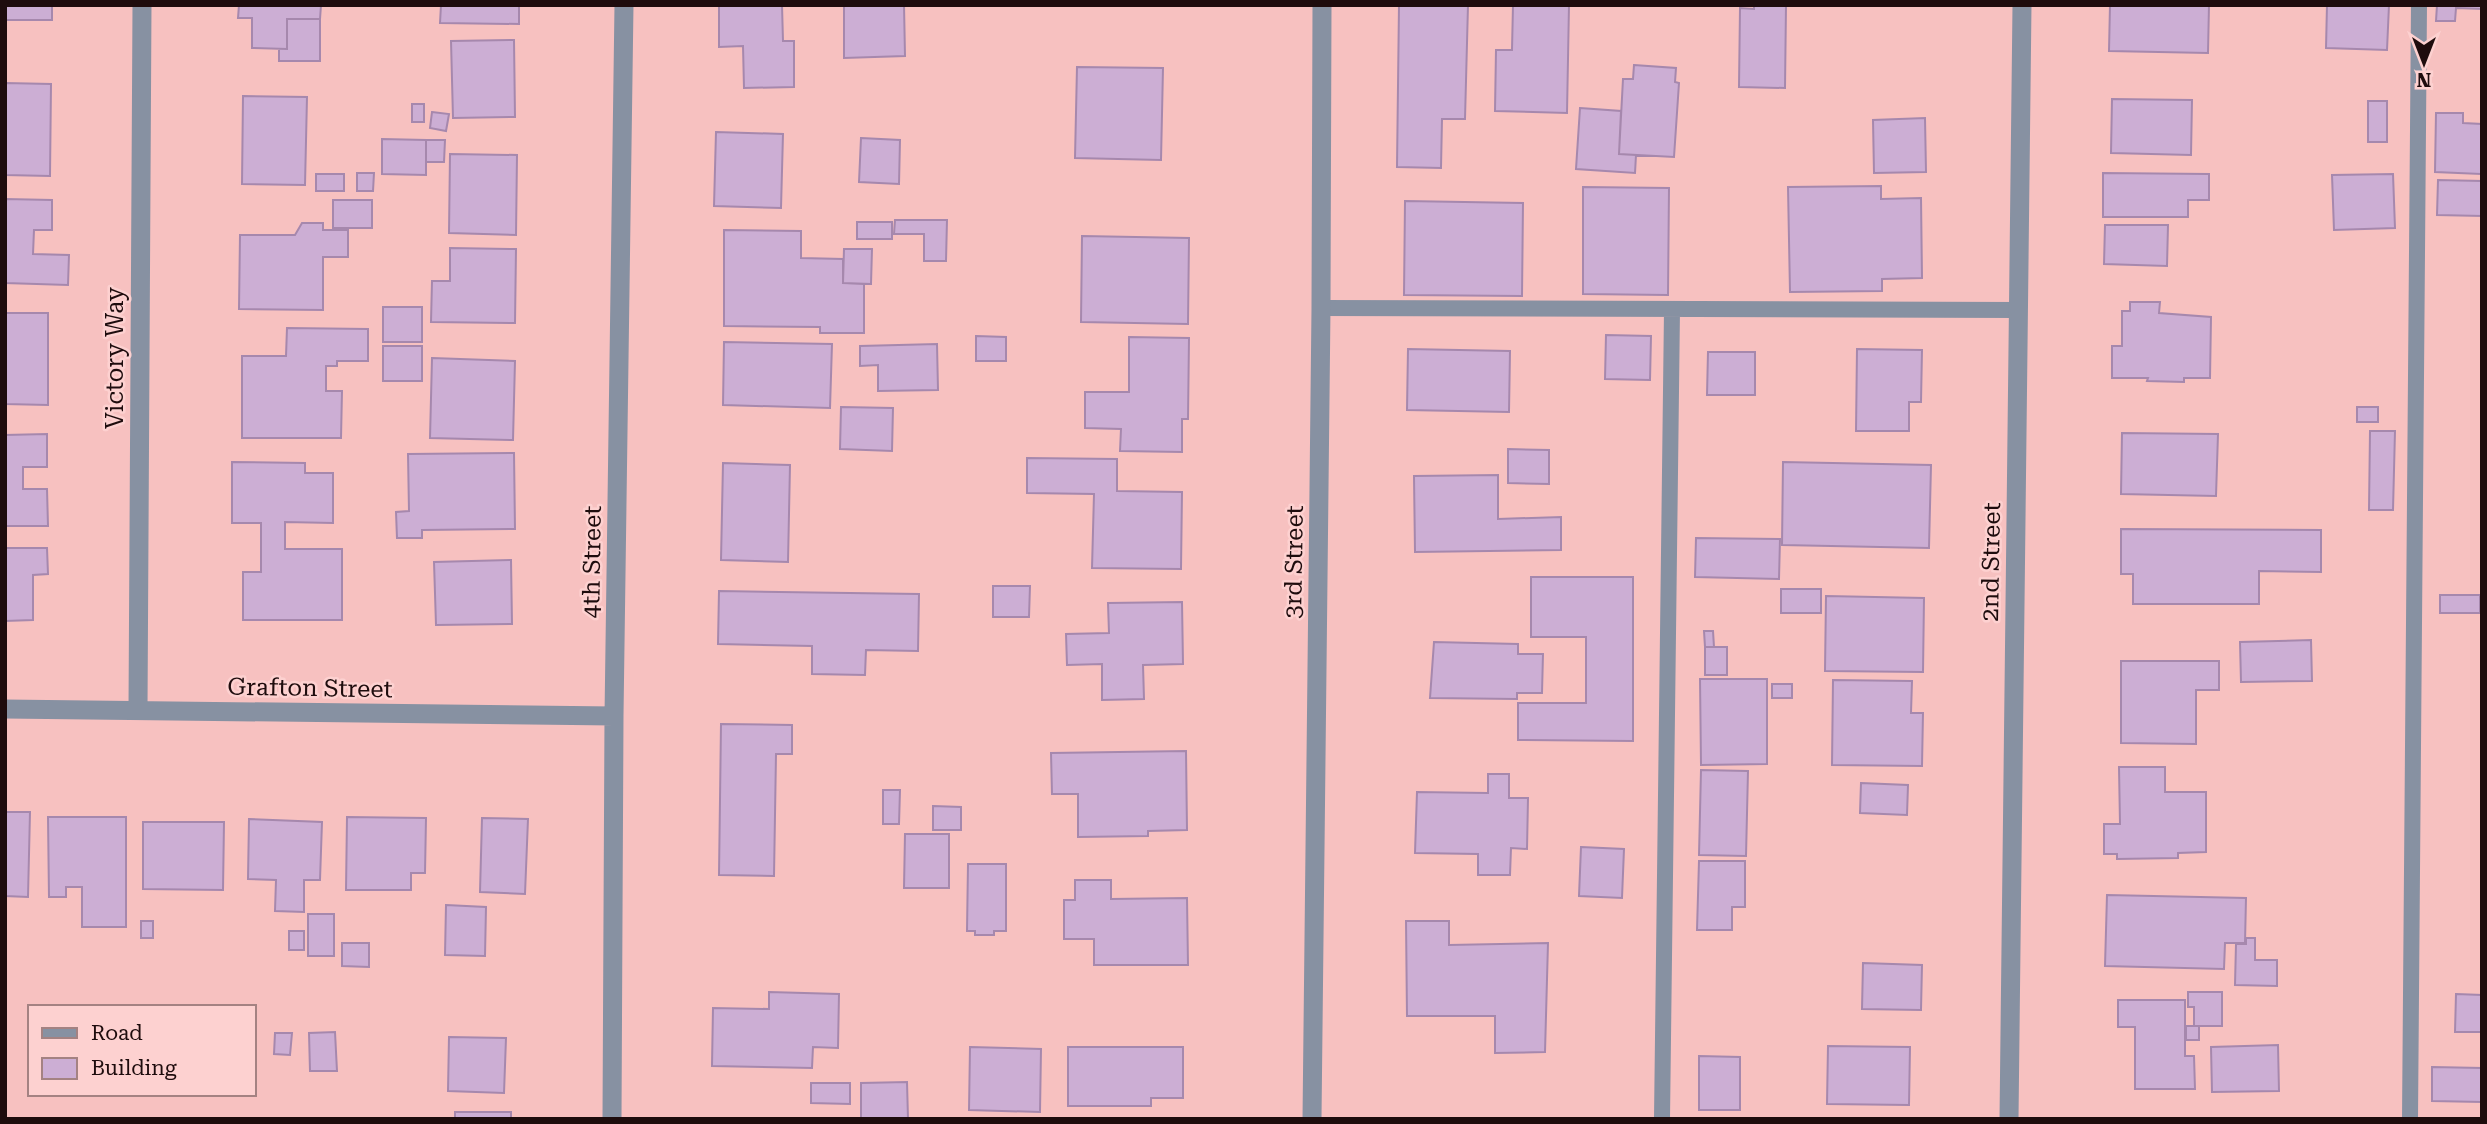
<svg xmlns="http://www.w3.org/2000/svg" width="2487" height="1124" viewBox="0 0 2487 1124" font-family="'Roboto Serif',serif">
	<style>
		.building { fill: #ccaed4; stroke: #a688ad; stroke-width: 2 }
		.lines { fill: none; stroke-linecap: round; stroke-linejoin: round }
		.service { stroke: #8791a2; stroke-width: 16 }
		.minor { stroke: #8791a2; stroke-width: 19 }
		.labels { text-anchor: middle; stroke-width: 5; stroke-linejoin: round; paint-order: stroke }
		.street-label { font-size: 24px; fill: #1e0c0d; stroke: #fdd1d0 }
	</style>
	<rect width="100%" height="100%" fill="#f7c1c0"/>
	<!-- building -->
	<path class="building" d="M5 5H52V20H5Z
		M239 5H321L320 19H287V49L252 48V18H238Z
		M441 5H519V24L440 23Z
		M719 5H782L783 41H794V87L744 88 743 46 719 47Z
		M844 5H904L905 56 844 58Z
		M1399 5H1468L1465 119H1442L1441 168 1397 167Z
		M1513 5H1569L1567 113 1495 111 1496 50H1512Z
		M1754 5H1786L1785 88 1739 87 1740 8 1754 9Z
		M2110 5H2209L2208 53 2109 51Z
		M2327 5H2389L2387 50 2326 48Z
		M2437 5H2482V9L2456 8 2455 21H2436Z
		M287 19H320V61H279V49H287Z
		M514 40 515 117 453 118 451 41Z
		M1634 65 1676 68 1675 82 1679 83 1674 157 1619 154 1623 79H1633Z
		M1077 67 1163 68 1161 160 1075 158Z
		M5 83 51 84 50 176 5 175Z
		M243 96 307 97 305 185 242 184Z
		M2112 99 2192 100 2191 155 2111 153Z
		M2368 101H2387V142H2368Z
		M412 104H424V122H412Z
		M1580 108 1621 111 1619 154 1636 155 1635 173 1576 169Z
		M432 112 449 114 446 131 430 128Z
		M2436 113H2463V123L2482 124 2481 174 2435 172Z
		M1925 118 1926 172 1874 173 1873 120Z
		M716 132 783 134 781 208 714 206Z
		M861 138 900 140 899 184 859 182Z
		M382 139 426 140V175L382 174Z
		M426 140H445L444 162H426Z
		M450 154 517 155 516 235 449 233Z
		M357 173H374L373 191H357Z
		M2103 173 2209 174V200H2188V217H2103Z
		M316 174H344V191H316Z
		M2393 174 2395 228 2334 230 2332 175Z
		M2438 180 2482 181V216L2437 215Z
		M1881 186V199L1921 198 1922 278 1882 279V291L1790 292 1788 187Z
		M1583 187 1669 188 1668 295 1583 294Z
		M5 199 52 200V230H34L33 254 69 255 68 285 5 283Z
		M333 200H372V228H333Z
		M1405 201 1523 203 1522 296 1404 295Z
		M895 220H947L946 261H924V234H894Z
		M857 222H892V239H857Z
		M302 223H323V230H348V257H323V310L239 309 240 235H295Z
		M2105 225H2168L2167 266 2104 264Z
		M724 230 801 231V258L843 259V283L864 284V333H820V327L724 326Z
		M1082 236 1189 238 1188 324 1081 322Z
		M450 248 516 249 515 323 431 322 432 281H450Z
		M844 249H872L871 284 843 283Z
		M2130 302H2160L2159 313 2211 317 2210 378H2184V382L2147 381 2148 378H2112V346H2122V311H2130Z
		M383 307H422V342H383Z
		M5 313H48V405L5 404Z
		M287 328 368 329V361H337V366H326V391H342L341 438H242V356H286Z
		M1606 335 1651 336 1650 380 1605 379Z
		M976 336 1006 337V361H976Z
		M1129 337 1189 338 1188 419H1182V452L1120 451 1121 429 1085 428V392H1129Z
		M724 342 832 344 830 408 723 405Z
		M937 344 938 390 878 391V365L860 366V346Z
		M383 346H422V381H383Z
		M1408 349 1510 351 1509 412 1407 410Z
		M1857 349 1922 350 1921 402H1909V431H1856Z
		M1708 352H1755V395H1707Z
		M432 358 515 361 513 440 430 438Z
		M841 407 893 408 892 451 840 449Z
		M2357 407H2378V422H2357Z
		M2370 431H2395L2393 510H2369Z
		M2122 433 2218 434 2216 496 2121 494Z
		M47 434V467H23V489H47L48 526H5V435Z
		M1508 449 1549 450V484L1508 483Z
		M514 453 515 529 422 530V538H397L396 512 409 511 408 454Z
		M1027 458 1117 459V491L1182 492 1181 569 1092 568 1094 494 1027 493Z
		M232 462 305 463V473H333V523L285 522V549H342V620H243V572H261V523H232Z
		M1783 462 1931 465 1929 548 1782 545Z
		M723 463 790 465 788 562 721 560Z
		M1498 475V519L1561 517V550L1415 552 1414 476Z
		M2121 529 2321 530V572L2259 571V604H2133V574H2121Z
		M1696 538 1780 539 1779 579 1695 577Z
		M5 548H47L48 574 33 575V620L5 621Z
		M511 560 512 624 436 625 434 562Z
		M1531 577H1633V741L1518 740V703H1586V637H1531Z
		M993 586H1030L1029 617H993Z
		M1781 589H1821V613H1781Z
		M719 591 919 594 918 651 866 650 865 675 812 674V646L718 644Z
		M2440 595H2480V613H2440Z
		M1826 596 1924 598 1923 672 1825 671Z
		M1182 602 1183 664 1143 665 1144 699 1102 700V664L1067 665 1066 634 1109 633 1108 603Z
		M1704 631H1713L1714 647H1705Z
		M2311 640 2312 681 2241 682 2240 642Z
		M1434 642 1518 644V654H1543L1542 693H1517V699L1430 698Z
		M1705 647H1727V675H1705Z
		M2121 661H2219V690H2196V744L2121 743Z
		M1700 679H1767V764L1701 765Z
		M1833 680 1912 681 1911 713H1923L1922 766 1832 765Z
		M1772 684H1792V698H1772Z
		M721 724 792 725V754H776L774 876 719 875Z
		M1186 751 1187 830 1148 831V836L1078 837V794H1052L1051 753Z
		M2119 767H2165V792H2206V852L2178 853V858L2117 859V854H2104V824H2120Z
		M1701 770 1748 771 1746 856 1699 855Z
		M1488 774H1509V798H1528L1527 849 1511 848 1510 875H1478V854L1415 853 1417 792 1488 793Z
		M1861 783 1908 785 1907 815 1860 813Z
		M883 790H900L899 824H883Z
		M933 806 961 807V830H933Z
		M5 812H30L28 897 5 896Z
		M48 817H126V927H82V887H66V897H49Z
		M347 817 426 818 425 873H411V890H346Z
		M482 818 528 819 525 894 480 892Z
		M249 819 322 822 320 880H304V912L275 911 276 880 248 879Z
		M143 822H224L223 890 143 889Z
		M905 834H949V888H904Z
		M1581 847 1624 849 1622 898 1579 896Z
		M1699 861H1745V907H1732V930H1697Z
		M968 864H1006V931H994V935H975V931H967Z
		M1075 880H1111V899L1187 898 1188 965H1094V939H1064V900H1075Z
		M2107 895 2246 898 2245 943H2225L2224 969 2105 966Z
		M446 905 486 907 485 956 445 955Z
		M308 914H334V956H308Z
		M141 921H153V938H141Z
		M1406 921H1449V945L1548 943 1545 1052 1495 1053V1016H1407Z
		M289 931H304V950H289Z
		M2246 938H2255V960H2277V986L2235 985 2236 944H2246Z
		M342 943H369V967L342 966Z
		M1863 963 1922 965 1921 1010 1862 1009Z
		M769 992 839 994 838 1048 813 1047 812 1068 712 1066 713 1008 769 1009Z
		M2188 992H2222V1026H2194V1007H2188Z
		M2456 994 2482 995V1032H2455Z
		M2118 1000H2185V1056H2194L2195 1089H2135V1027H2118Z
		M2186 1026H2199V1040H2186Z
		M335 1032 337 1071H310L309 1033Z
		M275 1033H292L290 1055 274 1054Z
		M449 1037 506 1038 504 1093 448 1091Z
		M2278 1045 2279 1091 2212 1092 2211 1047Z
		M1828 1046 1910 1047 1909 1105 1827 1104Z
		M970 1047 1041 1049 1040 1112 969 1110Z
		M1068 1047H1183V1098H1151V1106H1068Z
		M1699 1056 1740 1057V1110H1699Z
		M2432 1067 2482 1068V1102L2432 1101Z
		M907 1082 908 1119H861V1083Z
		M811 1083H850V1104L811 1103Z
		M455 1112H511V1119H455Z"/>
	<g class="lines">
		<!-- service -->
		<path class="service" d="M1321 308 2018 310
			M1662 1119 1672 310
			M2410 1119 2419 5"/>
		<!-- minor -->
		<path class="minor" d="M5 709 614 716
			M138 710 142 5
			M612 1119 614 716 624 5
			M1312 1119 1321 308 1322 5
			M2009 1119 2022 5"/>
	</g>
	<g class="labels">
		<!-- street labels -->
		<g class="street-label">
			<text transform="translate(115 358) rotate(-90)" y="8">Victory Way</text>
			<text transform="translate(592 562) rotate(-89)" y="8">4th Street</text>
			<text transform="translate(1294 562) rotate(-89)" y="8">3rd Street</text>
			<text transform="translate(1991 562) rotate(-89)" y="8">2nd Street</text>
			<text transform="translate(310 688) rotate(1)" y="8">Grafton Street</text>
		</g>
	</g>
	<!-- border -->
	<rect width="2487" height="1124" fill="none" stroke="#1e0c0d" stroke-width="14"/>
	<!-- legend -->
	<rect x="28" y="1005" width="228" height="91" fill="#fdd1d0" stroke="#a48282" stroke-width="2"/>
	<rect x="42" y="1028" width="35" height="10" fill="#8791a2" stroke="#a48282" stroke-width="2"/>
	<text x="91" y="1040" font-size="21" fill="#1e0c0d">Road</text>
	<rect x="42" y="1058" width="35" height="21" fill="#ccaed4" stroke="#a48282" stroke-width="2"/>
	<text x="91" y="1075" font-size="21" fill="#1e0c0d">Building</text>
	<!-- north arrow -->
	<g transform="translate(2424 63) rotate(180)" stroke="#fdd1d0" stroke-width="5" paint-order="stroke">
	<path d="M0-5L12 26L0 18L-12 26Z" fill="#1e0c0d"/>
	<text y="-10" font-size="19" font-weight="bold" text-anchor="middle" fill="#1e0c0d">N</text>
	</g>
</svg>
